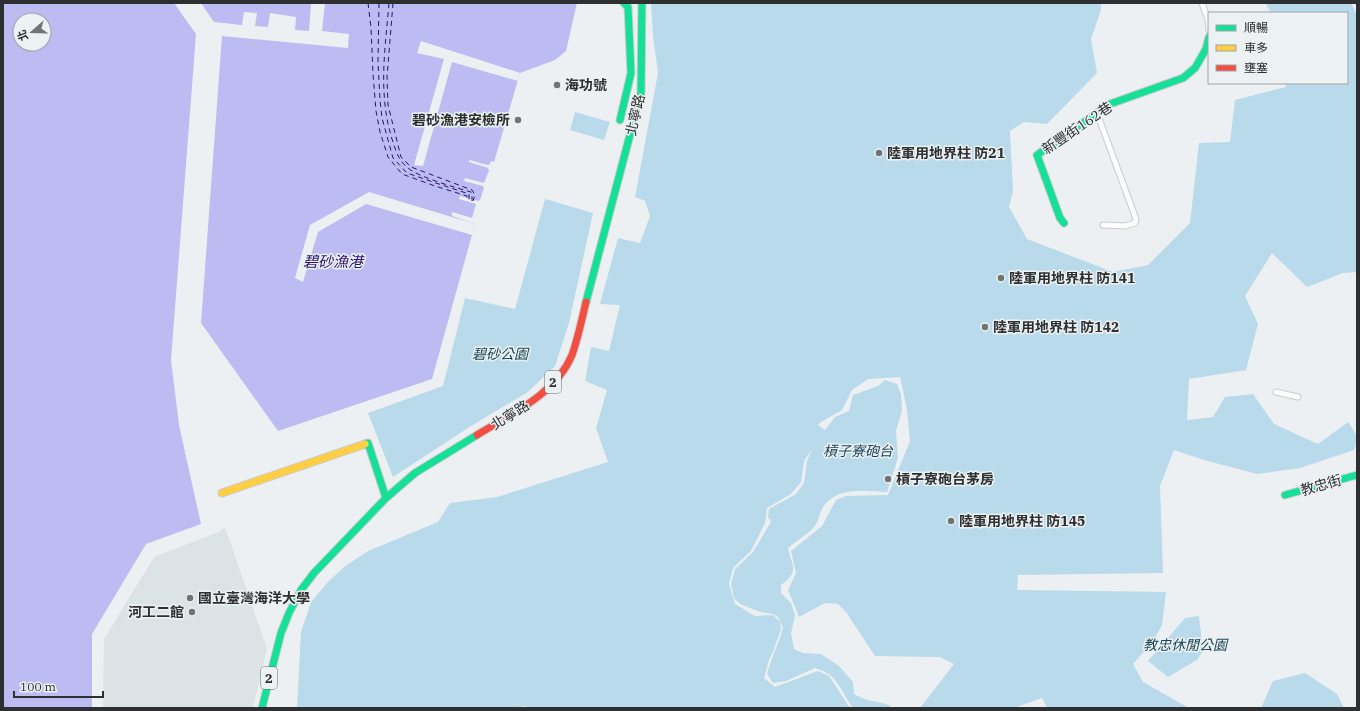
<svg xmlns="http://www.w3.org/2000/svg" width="1360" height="711" viewBox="0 0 1360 711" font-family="'IBM Plex Serif','Noto Sans TC',serif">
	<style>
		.built { fill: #dbe3e7 }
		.green { fill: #b8daea }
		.water { fill: #bdbcf2; fill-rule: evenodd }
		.pier { fill: #edf0f2 }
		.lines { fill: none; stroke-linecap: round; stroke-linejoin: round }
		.ferry { stroke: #29126a; stroke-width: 1; stroke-dasharray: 5 4; stroke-linecap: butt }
		.street-casing { stroke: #caccce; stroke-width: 7 }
		.fast-casing { stroke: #caccce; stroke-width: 9 }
		.slow-casing { stroke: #caccce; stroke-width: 9 }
		.jam-casing { stroke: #caccce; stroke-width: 9 }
		.street { stroke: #fcfdfd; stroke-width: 5 }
		.fast { stroke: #16e098; stroke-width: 7 }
		.slow { stroke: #ffcf43; stroke-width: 7 }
		.jam { stroke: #f24e42; stroke-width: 7 }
		.poi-dot { fill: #717374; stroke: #ecf1f3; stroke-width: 1.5 }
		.labels { text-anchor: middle; stroke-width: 3; stroke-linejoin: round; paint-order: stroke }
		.shield { fill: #ecf1f3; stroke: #67696a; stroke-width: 1 }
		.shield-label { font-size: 13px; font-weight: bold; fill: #2e2f30 }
		.poi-label { font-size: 14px; font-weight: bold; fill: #2e2f30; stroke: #ecf1f3; text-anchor: start }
		.street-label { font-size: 14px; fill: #2e2f30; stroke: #ecf1f3 }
		.park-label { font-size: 14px; font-style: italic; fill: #1a4556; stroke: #ecf1f3 }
		.water-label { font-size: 15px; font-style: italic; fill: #29126a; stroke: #ecf1f3 }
	</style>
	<rect width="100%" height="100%" fill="#edf0f2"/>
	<!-- built -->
	<path class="built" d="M225 527 267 649 253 708H103L104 639 154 557 221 531Z"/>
	<!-- green -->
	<path class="green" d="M651 3H1101V10L1091 39 1097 73 1047 124 1024 122 1010 131 1013 191 1009 207 1027 239 1113 272 1148 265 1190 223 1199 143 1230 142 1235 100 1286 87V83H1347V13H1271L1265 3H1351L1357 15V272L1343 273 1307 287 1272 253 1245 296 1258 324 1246 370 1189 379 1187 420 1213 417 1225 397 1253 394 1274 424 1318 444 1348 422C1356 434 1359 436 1354 450L1300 468 1257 474 1204 460 1174 450 1160 486 1163 573 1018 575 1017 590 1166 592 1162 625 1154 640 1133 664 1143 682 1189 708H1047L1042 698 1014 708H920L954 664 940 657 875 656 846 612 838 604 825 603 799 617 788 590 796 573 791 551 822 526 836 500 846 496 888 495 910 441 907 410 900 377 868 379 852 390 842 410 821 422 818 425 825 430 835 417 849 411 853 395 878 386 885 380 897 384 901 394 902 411 896 431 898 458 887 492C865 491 838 486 823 507 819 513 820 520 814 527 807 535 796 541 788 548 792 567 800 571 781 585V593L791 603 795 615 791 633 794 649 803 653 821 654 839 666 853 682 854 694C865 701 877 701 889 705L891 708H853C839 689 839 675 815 668L786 681 773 683 767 674C771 658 779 643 783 628L778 617 773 614 760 612 740 604 734 598 731 584 735 569 753 552 771 522 768 517 769 509 796 494 804 483 807 461 812 449 804 461 801 482 791 494 767 508 765 523 751 551 733 568 729 584 735 604 755 616 773 615 780 622 781 629 773 652 769 660 764 678 775 687 818 671 829 676 850 708H527L526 706 512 708H297L301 632 311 602 328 582 344 567 368 551 438 522 450 503 497 497 608 462 596 428 607 390 585 381 591 347 609 351 620 305 600 304 618 238 640 243 650 216 645 201 635 197 658 73 653 36Z
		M575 112 610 122 604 140 570 130Z
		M545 199 593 213 569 323 555 366 528 392 471 426 393 477 368 413 443 386 465 298 515 309Z
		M1199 616 1203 651 1197 660 1168 677 1148 661 1185 618Z
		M1305 673 1337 694 1344 708H1261L1273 681Z"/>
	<!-- water -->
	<path class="water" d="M3 3H174L196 34 171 360 179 425 201 524 146 544 92 634V708H3ZM20 20H44V44H20Z
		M201 3H311L309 31 295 30 296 17 270 13 268 27 255 26 257 13 244 12 242 25 214 22Z
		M325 3H577L566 51 555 60 520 73 494 162 491 161 490 164 488 165 469 160V162L488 168 489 171 484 183 465 178 464 181 483 186 484 188 480 200 478 201 460 196 459 199 476 204 472 218 452 212V216L475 224 432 379 278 431 201 323 222 36 348 48 349 34 322 31Z"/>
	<!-- pier -->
	<path class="pier" d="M421 41 520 73 518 81 452 62 423 166 414 165 444 59 417 53Z
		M369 192 475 224 472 235 366 204 318 232 303 282 295 278 310 225Z"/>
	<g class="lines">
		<!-- ferry -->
		<path class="ferry" d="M368 3 371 28 373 74 376 111 380 132 388 157 402 174 435 186 467 196V199
			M379 3 378 62 380 100 382 118 393 158 407 173 436 183 469 194V200
			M389 3C385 51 378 93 392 139 396 151 398 160 408 168 418 177 457 188 471 192L472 196V201
			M393 3 387 77 388 105 401 157 411 167 472 190 475 195 473 201"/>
		<!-- street casing -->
		<g class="street-casing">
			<path id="street" d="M1202 3 1208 20 1209 30
				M1097 113 1136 219 1135 223 1125 226 1103 225
				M1276 392 1298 397"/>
		</g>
		<!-- fast casing -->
		<g class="fast-casing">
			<path id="fast" d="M620 120 631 73 628 7 624 3
				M1064 223 1060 218 1037 155 1110 104 1183 78 1195 68 1206 49 1209 37
				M586 302 641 93 642 3
				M365 444 368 443 386 498
				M1285 495 1357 475
				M262 708 281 633 289 613 301 590 314 573 386 498 415 473 477 435"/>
		</g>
		<!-- slow casing -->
		<g class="slow-casing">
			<path id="slow" d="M222 493 365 444"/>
		</g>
		<!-- jam casing -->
		<g class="jam-casing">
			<path id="jam" d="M477 435C511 414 556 394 572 355 578 338 582 319 586 302"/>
		</g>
		<!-- street -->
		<use href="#street" class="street"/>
		<!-- fast -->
		<use href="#fast" class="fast"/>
		<!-- slow -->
		<use href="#slow" class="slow"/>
		<!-- jam -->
		<use href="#jam" class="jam"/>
	</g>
	<!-- markers -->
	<g class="poi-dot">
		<circle cx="557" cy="85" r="4"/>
		<circle cx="518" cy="120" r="4"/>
		<circle cx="879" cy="153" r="4"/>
		<circle cx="1001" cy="278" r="4"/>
		<circle cx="985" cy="327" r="4"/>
		<circle cx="888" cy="479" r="4"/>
		<circle cx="951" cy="521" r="4"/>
		<circle cx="190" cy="598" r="4"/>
		<circle cx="192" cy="612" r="4"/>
	</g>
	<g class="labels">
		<!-- shield labels -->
		<g class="shield">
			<rect x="545" y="371" width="16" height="22" rx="3"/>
			<rect x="261" y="667" width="16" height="22" rx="3"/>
		</g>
		<g class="shield-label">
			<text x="553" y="387">2</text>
			<text x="269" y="683">2</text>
		</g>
		<!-- poi labels -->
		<g class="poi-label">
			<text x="565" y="90">海功號</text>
			<text x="510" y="125" text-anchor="end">碧砂漁港安檢所</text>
			<text x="887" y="158">陸軍用地界柱 防21</text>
			<text x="1009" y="283">陸軍用地界柱 防141</text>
			<text x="993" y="332">陸軍用地界柱 防142</text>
			<text x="896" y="484">槓子寮砲台茅房</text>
			<text x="959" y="526">陸軍用地界柱 防145</text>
			<text x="198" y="603">國立臺灣海洋大學</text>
			<text x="184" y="617" text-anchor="end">河工二館</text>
		</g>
		<!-- street labels -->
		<g class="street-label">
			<text transform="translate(635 115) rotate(-77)" y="5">北寧路</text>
			<text transform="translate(1077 128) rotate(-34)" y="5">新豐街162巷</text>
			<text transform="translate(510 415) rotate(-32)" y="5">北寧路</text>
			<text transform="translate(1321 485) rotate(-16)" y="5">教忠街</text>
		</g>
		<!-- park labels -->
		<g class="park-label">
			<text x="500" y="359">碧砂公園</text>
			<text x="858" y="456">槓子寮砲台</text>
			<text x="1185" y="650">教忠休閒公園</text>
		</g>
		<!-- water labels -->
		<g class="water-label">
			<text x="333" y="267">碧砂漁港</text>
		</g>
	</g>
	<!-- border -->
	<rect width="1360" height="711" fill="none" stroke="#2e2f30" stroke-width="8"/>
	<!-- legend -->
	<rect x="1208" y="12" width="140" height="72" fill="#ecf1f3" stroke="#a0a3a5"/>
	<rect x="1216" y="25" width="20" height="6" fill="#16e098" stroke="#a0a3a5"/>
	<text x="1244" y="32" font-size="12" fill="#2e2f30">順暢</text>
	<rect x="1216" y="45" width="20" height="6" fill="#ffcf43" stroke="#a0a3a5"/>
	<text x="1244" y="52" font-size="12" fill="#2e2f30">車多</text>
	<rect x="1216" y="65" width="20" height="6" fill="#f24e42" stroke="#a0a3a5"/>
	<text x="1244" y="72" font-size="12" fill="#2e2f30">壅塞</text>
	<!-- north arrow -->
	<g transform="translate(32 32) rotate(250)"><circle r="19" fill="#ecf1f3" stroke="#a0a3a5"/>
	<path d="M0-3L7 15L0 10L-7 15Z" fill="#717374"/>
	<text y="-6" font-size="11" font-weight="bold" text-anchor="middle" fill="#2e2f30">北</text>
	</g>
	<!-- scale -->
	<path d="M14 691v6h89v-6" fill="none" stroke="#2e2f30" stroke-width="2"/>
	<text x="20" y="691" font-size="12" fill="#2e2f30" stroke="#ecf1f3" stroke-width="3" paint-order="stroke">100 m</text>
</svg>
